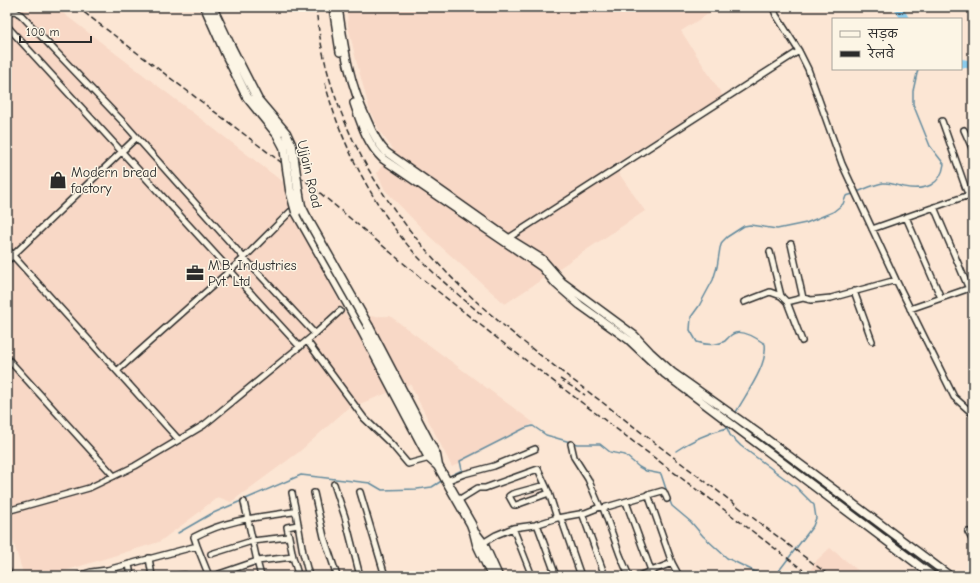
<svg xmlns="http://www.w3.org/2000/svg" width="980" height="583" viewBox="0 0 980 583" font-family="'Comic Neue','Playpen Sans Deva',sans-serif">
	<style>
		.built { fill: #f8d8c6 }
		.lines { fill: none; stroke-linecap: round; stroke-linejoin: round }
		.stream { stroke: #648b9e; stroke-width: 1.5 }
		.river { stroke: #8acbeb; stroke-width: 8 }
		.street-casing { stroke: #2b2b2b; stroke-width: 8 }
		.secondary-casing { stroke: #2b2b2b; stroke-width: 10 }
		.primary-casing { stroke: #2b2b2b; stroke-width: 11 }
		.street { stroke: #fcf5e5; stroke-width: 5 }
		.secondary { stroke: #fcf5e5; stroke-width: 7 }
		.primary { stroke: #fcf5e5; stroke-width: 8 }
		.rail { stroke: #2b2b2b; stroke-width: 1.5; stroke-dasharray: 6 3; stroke-linecap: butt }
		.primary-bridge-casing { stroke: #2b2b2b; stroke-width: 11; stroke-linecap: butt }
		.primary-bridge { stroke: #fcf5e5; stroke-width: 8 }
		.labels { text-anchor: middle; stroke-width: 3; stroke-linejoin: round; paint-order: stroke }
		.poi-label { font-size: 14px; fill: #2b2b2b; stroke: #fcf5e5; text-anchor: start }
		.street-label { font-size: 14px; fill: #2b2b2b; stroke: #fcf5e5 }
	</style>
	<rect width="100%" height="100%" fill="#fce6d4"/>
	<filter id="ink" filterUnits="userSpaceOnUse"><feTurbulence type="fractalNoise" baseFrequency=".025" numOctaves="2"/><feDisplacementMap in="SourceGraphic" scale="8" xChannelSelector="R" yChannelSelector="G"/><feConvolveMatrix kernelMatrix="1 2 1 2 8 2 1 2 1" color-interpolation-filters="sRGB"/></filter>
	<g filter="url(#ink)">
		<!-- built -->
		<path class="built" d="M7 7H55L283 182 289 202 347 317 390 316 534 423 452 467 410 384 347 409 299 452 231 502 218 497 201 510V511L159 542 48 576H24L7 522Z
			M347 7H719L681 31 723 96 613 165 645 211 505 304 429 236 385 190 377 173 393 149 380 132 370 111 355 56 348 25Z
			M830 548 865 576H806L817 560Z"/>
		<g class="lines">
			<!-- stream -->
			<path class="stream" d="M857 192C865 189 875 184 883 183 890 182 898 186 904 187 924 191 941 186 944 164L930 146 913 104V91L918 69
				M735 414C745 395 768 366 765 344 758 339 744 330 735 333 731 334 728 338 725 341 716 346 706 345 697 342L690 330 691 317 699 306 713 280 717 267 720 248 722 242 727 237 744 226 750 225 777 229 806 223 833 212 843 204 846 196 853 194
				M729 425 727 428 730 435 741 446 796 487 814 505 816 518 813 526 775 576
				M676 451C693 439 708 433 727 428
				M448 477 462 470 460 461 525 428 533 426 546 435 577 444H600L610 452 625 455 639 467 646 471 661 474 668 495
				M669 499 672 506 691 522 703 536 727 558 764 576
				M178 533 211 514 301 475 370 483 382 490 417 489 432 487 443 480"/>
			<!-- river -->
			<path class="river" d="M898 7 905 19
				M961 63 973 65"/>
			<!-- street casing -->
			<g class="street-casing">
				<path id="street" d="M773 7 776 15 799 51 808 69 842 164 896 280 954 397 973 414
					M7 12 15 11 21 15 123 122 244 258 315 334
					M7 26 300 347
					M942 121 966 189 973 204
					M964 130 973 150
					M934 207 969 289
					M906 217 941 298
					M872 229 969 195
					M507 239 799 51
					M791 244 803 298
					M7 249 179 440
					M770 252 781 296
					M7 261 136 138
					M854 291 872 341
					M744 302 770 292 781 296 787 302 803 298 811 300 831 298 896 280
					M787 302 802 341
					M910 309 973 287
					M307 341 364 418 392 445 408 464 430 458
					M7 358 114 476
					M117 371 244 258 290 212
					M571 444 574 457 588 479 600 507
					M446 481 464 474 494 466 535 449
					M334 484 345 517 360 576
					M545 485 512 494 509 496 514 505H516L549 493
					M360 492 385 576
					M292 493 296 512
					M314 493 324 537 337 576
					M648 494 672 563 679 576
					M457 501 478 488H485L538 469 549 493 557 518
					M244 502 257 561 293 557 287 527 298 525
					M626 502 653 576
					M603 508 620 555 629 576
					M7 511 89 488 135 466 204 425 315 334 340 311
					M582 513 605 576
					M561 518 581 576
					M537 524 556 576
					M513 528 532 576
					M968 532 973 541
					M483 543 496 535 513 528 535 525 557 518 585 513 600 507 603 508 662 491 664 492 667 499
					M197 546 209 576
					M211 554 252 541 288 537
					M293 557 297 571
					M149 558 152 576
					M129 564 131 576
					M7 570 10 576
					M107 570 109 576
					M219 574 257 561 261 576
					M78 576 91 572 107 570 197 546 194 537C226 520 257 517 293 512H296L303 553 309 576
					M176 576 185 575 187 576
					M638 576 672 563"/>
			</g>
			<!-- secondary casing -->
			<g class="secondary-casing">
				<path id="secondary" d="M333 7 340 52
					M338 7C344 48 349 83 367 120 372 132 377 143 386 152L508 238 542 259 562 282 634 335 650 352 672 372 761 435 950 576
					M354 103C361 123 367 144 383 159L542 267 556 284 580 305 629 340 665 374 933 576"/>
			</g>
			<!-- primary casing -->
			<g class="primary-casing">
				<path id="primary" d="M205 7 225 52
					M212 7 231 47
					M296 212 349 306 429 458 438 466 471 524 474 532 477 544 492 576
					M369 327 436 455 438 466
					M476 534 483 543 498 576"/>
			</g>
			<!-- street -->
			<use href="#street" class="street"/>
			<!-- secondary -->
			<use href="#secondary" class="secondary"/>
			<!-- primary -->
			<use href="#primary" class="primary"/>
			<!-- rail -->
			<path class="rail" d="M77 7 307 182 421 278 507 346 705 496
				M316 7C327 129 397 232 487 311 527 347 572 379 615 412 686 467 758 522 830 576
				M325 83C340 143 377 213 419 258 439 279 461 297 482 315
				M560 379 585 395
				M701 492 811 576"/>
			<!-- primary-bridge casing -->
			<g class="primary-bridge-casing">
				<path id="primary-bridge" d="M231 47 258 100 286 133 292 146 299 195 301 206 306 216 369 327
					M225 52 247 97 277 134 284 147 290 190 296 212"/>
			</g>
			<!-- primary-bridge -->
			<use href="#primary-bridge" class="primary-bridge"/>
		</g>
	</g>
	<!-- icons -->
	<defs>
		<g id="shop-bare" transform="scale(1.38)"><path d="M-5-2.5h2.3a2.7 3.5 0 0 1 5.4 0H5L5.5 6h-11ZM-1.5-2.5h3a1.5 2.3 0 0 0-3 0Z" fill="#2b2b2b" stroke="#fcf5e5" stroke-width="2.5" paint-order="stroke"/></g>
		<g id="office-bare" transform="scale(1.38)"><path d="M-6-3h4V-5.5h4V-3h4V5H-6ZM-1-4.5V-3h2v-1.5ZM-6 0V1H6V0Z" fill="#2b2b2b" stroke="#fcf5e5" stroke-width="2.5" paint-order="stroke"/></g>
	</defs>
	<g fill-rule="evenodd">
		<use href="#shop-bare" x="58" y="180"/>
		<use href="#office-bare" x="195" y="273"/>
	</g>
	<g class="labels">
		<!-- poi labels -->
		<g class="poi-label">
			<text x="71" y="177">Modern bread<tspan x="71" dy="16">factory</tspan></text>
			<text x="208" y="270">M.B. Industries<tspan x="208" dy="16">Pvt. Ltd</tspan></text>
		</g>
		<!-- street labels -->
		<g class="street-label">
			<text transform="translate(310 174) rotate(77)" y="5">Ujjain Road</text>
		</g>
	</g>
	<!-- margin -->
	<rect width="980" height="583" fill="none" stroke="#fcf5e5" stroke-width="24"/>
	<rect x="12" y="12" width="956" height="559" fill="none" stroke="#2b2b2b" stroke-width="1.5" filter="url(#ink)"/>
	<!-- legend -->
	<rect x="832" y="18" width="130" height="52" fill="#fcf5e5" stroke="#a8a49b"/>
	<rect x="840" y="31" width="20" height="6" fill="#fcf5e5" stroke="#a8a49b"/>
	<text x="868" y="38" font-size="12" fill="#2b2b2b">सड़क</text>
	<rect x="840" y="51" width="20" height="6" fill="#2b2b2b" stroke="#a8a49b"/>
	<text x="868" y="58" font-size="12" fill="#2b2b2b">रेलवे</text>
	<!-- scale -->
	<path d="M20 36v6h71v-6" fill="none" stroke="#2b2b2b" stroke-width="2"/>
	<text x="26" y="36" font-size="12" fill="#2b2b2b" stroke="#fcf5e5" stroke-width="3" paint-order="stroke">100 m</text>
</svg>
